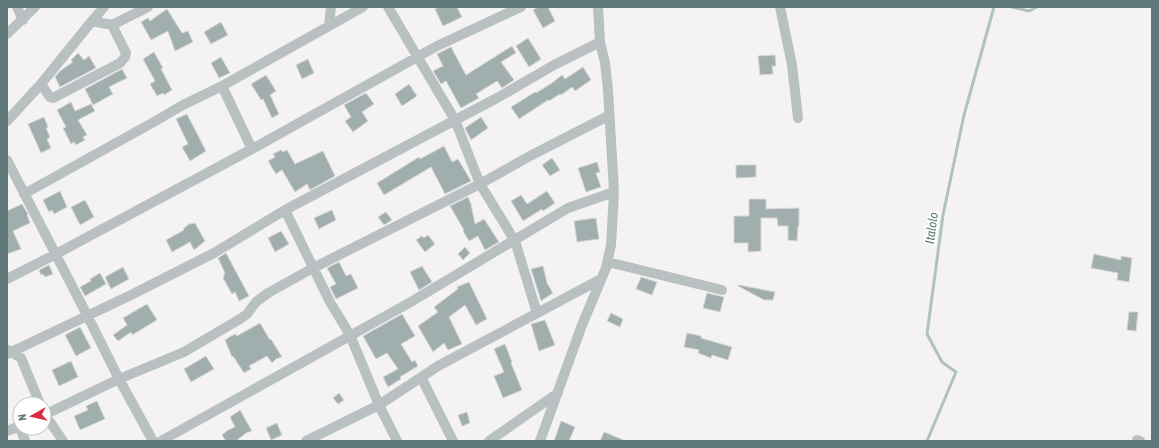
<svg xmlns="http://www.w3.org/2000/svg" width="1159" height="448" viewBox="0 0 1159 448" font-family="'Asap Condensed',sans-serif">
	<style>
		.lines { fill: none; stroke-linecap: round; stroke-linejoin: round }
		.stream { stroke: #afc2c0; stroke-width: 3 }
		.building { fill: #a0aeae; stroke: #d6d5d4 }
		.minor { stroke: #b9c0c1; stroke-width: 10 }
		.labels { text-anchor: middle; stroke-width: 4; stroke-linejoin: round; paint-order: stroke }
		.water-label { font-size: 13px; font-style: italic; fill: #5b7775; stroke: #fff }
	</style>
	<rect width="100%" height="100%" fill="#f4f3f1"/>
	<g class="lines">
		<!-- stream -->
		<path class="stream" d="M1012 7 1029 11 1037 7
			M927 441 956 372 942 362 927 334 943 215 964 115 994 7"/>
	</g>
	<!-- building -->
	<path class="building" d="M439 7H457L462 17 443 26 435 9Z
		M538 7H548L555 21 543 28 533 10Z
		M167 9 182 33 188 31 193 42 175 51 168 31 151 40 141 22 148 18 150 21Z
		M221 22 228 35 211 44 204 32Z
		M528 38 541 59 529 67 516 46Z
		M512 46 516 53 501 62 514 80 502 88 497 81 476 94 479 98 461 108 446 81 441 84 433 71 443 66 437 54 451 47 466 75Z
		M154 52 163 68 161 69 172 90 164 95 163 93 157 96 150 84 155 81 143 59Z
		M78 53 84 60 89 56 96 68 60 87 55 77 60 71 73 62 71 60Z
		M775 55 776 66H772L773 74 760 75 758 56Z
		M221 57 230 73 219 78 211 63Z
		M308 59 314 73 302 79 296 65Z
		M583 67 591 80 575 91 572 87 561 95 560 94 549 101 548 100 519 119 511 107 535 92 536 93 552 83 562 75 565 79Z
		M122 69 127 78 109 87 113 94 93 105 85 89Z
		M266 75 276 91 270 95 279 114 272 118 263 99 261 100 251 84Z
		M409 84 417 96 402 106 395 94Z
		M366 93 374 104 362 112 368 121 353 132 345 121 351 117 344 105Z
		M71 102 75 111 91 104 95 111 78 120 87 135 83 137 85 140 76 145 74 142 71 144 63 128 66 127 57 110Z
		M187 114 206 151 190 161 182 147 188 144 176 119Z
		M44 117 48 127 46 128 50 137 47 139 51 148 41 153 28 124Z
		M481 117 488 128 471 140 465 128Z
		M444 146 452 162 458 159 471 181 445 194 431 167 384 195 377 183 419 157 420 159Z
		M281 150 283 152 287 150 295 164 323 151 335 176 310 190 307 184 295 192 282 170 276 174 268 161 275 157 273 154Z
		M552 158 560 170 550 176 542 165Z
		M597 162 600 172 596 173 601 187 586 192 578 168Z
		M736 165H756V177L736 178Z
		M60 191 67 207 54 214 52 210 49 212 43 200Z
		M547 191 555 203 543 211 542 209 523 221 511 201 521 195 527 204Z
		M468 197 471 204 475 224 484 219 499 242 485 250 478 236 469 241 463 231 464 230 450 206Z
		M749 199H766V209L799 208V226H798L797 241 788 240V226H778L777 218H761V251L748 252V243H734V216H749Z
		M85 200 94 217 80 225 71 207Z
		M22 204 28 214 27 215 30 223 13 231 21 249 7 254V211Z
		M332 210 336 220 319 229 314 218Z
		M386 212 392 220 384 225 378 217Z
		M596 218 599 239 577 242 574 221Z
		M195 223 205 241 194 250 190 242 172 252 166 240 184 230 183 229 189 224Z
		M281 231 289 244 275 252 268 238Z
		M428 235 435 244 425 252 416 240 422 236 424 238Z
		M465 247 470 253 463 260 458 254Z
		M226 253 249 296 239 301 235 292 232 294 223 278 225 273 218 258Z
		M1094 254 1121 260V256L1132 258 1129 282 1117 280 1118 273 1091 268Z
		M339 262 346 276 351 274 358 288 336 299 330 287 336 284 327 268Z
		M49 265 53 274 45 277 43 274 41 275 39 270Z
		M422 266 432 282 419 290 410 272Z
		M543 266 547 283 553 293 541 301 531 269Z
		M123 267 129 279 111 289 105 277Z
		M100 273 106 284 85 296 80 287 91 281 90 279Z
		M641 277 657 282 652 295 636 289Z
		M469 282 487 319 476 325 465 305 449 317 462 344 448 350 444 343 433 352 418 326 438 312 434 307 458 289 457 287Z
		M739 285 775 292 773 300H764L738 286Z
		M707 293 724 297 720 312 703 308Z
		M147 304 157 320 132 335 131 332 118 341 113 335 127 325 123 318Z
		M1129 312H1138L1136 331 1127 330Z
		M611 313 623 319 620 327 607 321Z
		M402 314 415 336 401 344 412 362 415 360 418 366 400 377 401 379 388 387 383 377 398 369 387 353 376 359 363 336Z
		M545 320 555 345 539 351 531 324Z
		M260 323 270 340 271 339 282 357 276 359 272 363 267 356 249 366 251 369 244 373 233 356 232 357 225 340 231 336 236 334 237 336Z
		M80 327 91 348 76 356 65 335Z
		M687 333 701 336V338L732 347 728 360 712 355 711 358 698 353 699 350 684 347Z
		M505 344 512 362 511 363 522 390 503 398 494 376 504 372 494 349Z
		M206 356 214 369 191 382 184 369Z
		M71 361 78 377 59 386 52 370Z
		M339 393 344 400 338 404 333 398Z
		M97 401 105 419 80 430 74 416 88 410 86 406Z
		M240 410 252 431 246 433 236 441H226L222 435 228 430 235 427 230 417Z
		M467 412 470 423 462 426 458 415Z
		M561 421 575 427 569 441H554Z
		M277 423 282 435 271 440 266 428Z
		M604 432 626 441H600Z"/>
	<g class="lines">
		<!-- minor -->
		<path class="minor" d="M17 7 23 20
			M388 7 455 120 480 184 515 241 537 313
			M780 7 792 65 798 118
			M92 21 104 7
			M329 26 331 7
			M7 34 35 7
			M41 84 50 97 53 98 120 63 125 57 126 53 112 25
			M222 86 252 149
			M7 121 41 84 92 21 112 25 148 7
			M7 160 87 315 119 379 153 441
			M24 194 152 123 183 105 222 86 363 7
			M285 210 330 302 350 335 379 405 397 441
			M608 262 722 290
			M7 279 56 254 252 149 437 46 521 7
			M8 350 21 358 40 404
			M7 354 129 296 214 253 285 210 497 98 554 65 600 42
			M421 377 453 441
			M44 413 63 441
			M44 415 119 379 184 352 240 319 247 314 256 302 268 293 313 268 480 184 530 156 608 116
			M20 428 25 441
			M7 431 20 426
			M1137 440 1140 441
			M161 441 409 303 568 208 614 192
			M306 441 379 405 438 366 601 279
			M489 441 558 393
			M540 441 582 325 606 268 611 245 614 192 608 90 605 63 600 42 598 7"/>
	</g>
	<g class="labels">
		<!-- water labels -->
		<g class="water-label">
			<text transform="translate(931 228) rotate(-82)" y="5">Italolo</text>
		</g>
	</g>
	<!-- border -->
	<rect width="1159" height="448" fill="none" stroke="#61797a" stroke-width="16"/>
	<!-- north arrow -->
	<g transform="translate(32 416) rotate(262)"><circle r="19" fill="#ffffff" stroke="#c0c9ca"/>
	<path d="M0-3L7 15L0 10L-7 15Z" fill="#d92c40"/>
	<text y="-6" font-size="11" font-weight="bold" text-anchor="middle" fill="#61797a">N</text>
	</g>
</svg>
